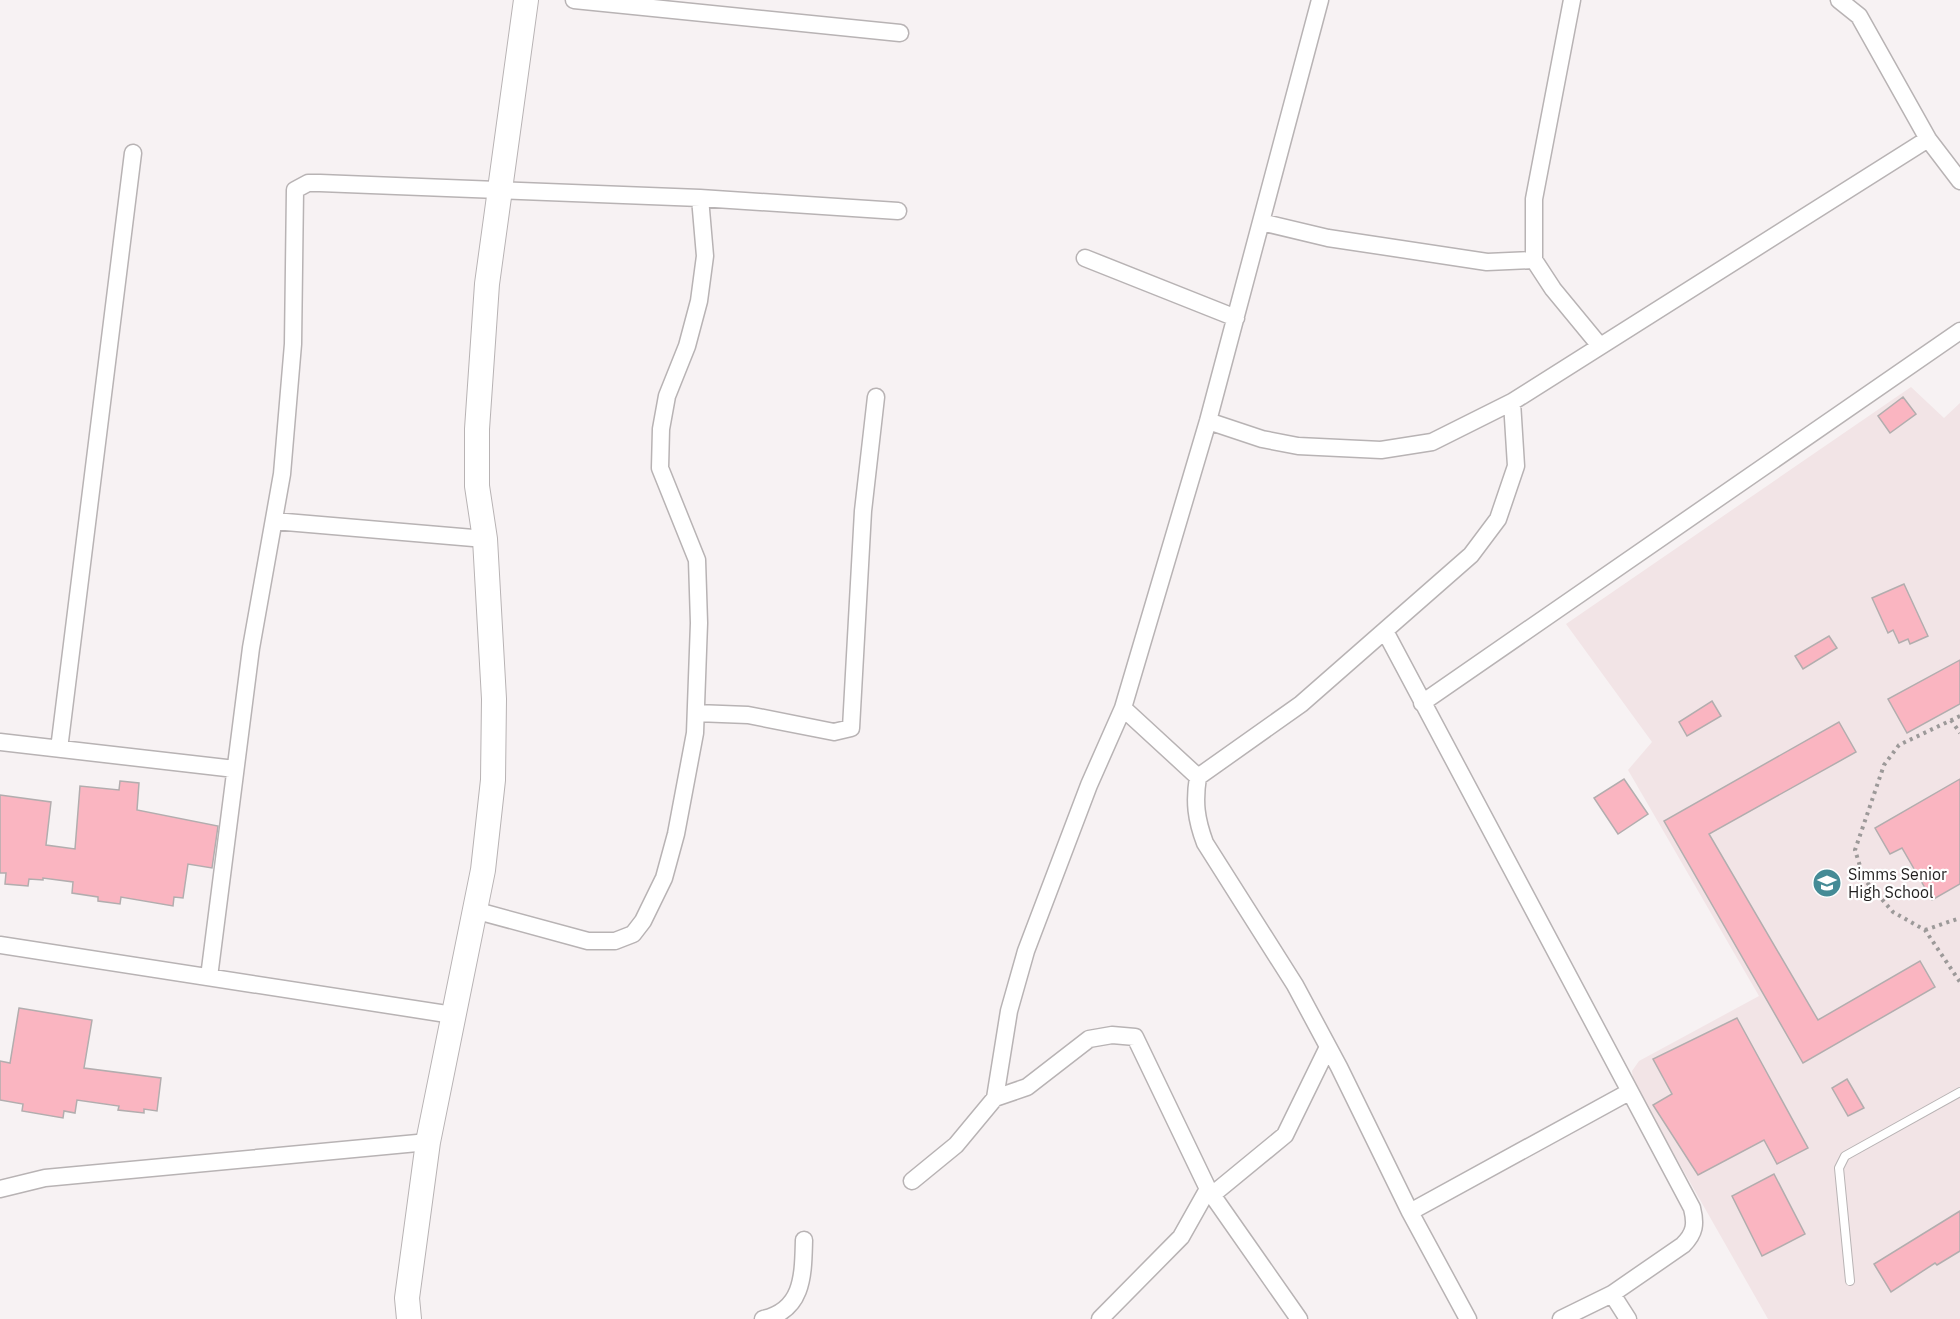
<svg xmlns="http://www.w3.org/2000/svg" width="1960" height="1319" viewBox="0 0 1960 1319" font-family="'IBM Plex Sans',sans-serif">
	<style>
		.built { fill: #f2e4e6 }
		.building { fill: #fab5c1; stroke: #b2adae; stroke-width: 1.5 }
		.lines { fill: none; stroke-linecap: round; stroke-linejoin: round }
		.lane-casing { stroke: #b8b3b4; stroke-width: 10 }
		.street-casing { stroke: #b8b3b4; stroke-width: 19 }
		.secondary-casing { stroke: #b8b3b4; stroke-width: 26 }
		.path { stroke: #9c9999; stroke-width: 4; stroke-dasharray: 3 4.5; stroke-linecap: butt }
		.lane { stroke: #fff; stroke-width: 8 }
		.street { stroke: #fff; stroke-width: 16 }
		.secondary { stroke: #fff; stroke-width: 24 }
		.labels { text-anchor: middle; stroke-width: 4.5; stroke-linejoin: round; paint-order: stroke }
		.poi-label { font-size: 16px; fill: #201e1e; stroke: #fff; text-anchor: start }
	</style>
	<rect width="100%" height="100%" fill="#f7f2f3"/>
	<!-- built -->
	<path class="built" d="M1911 387 1944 418 1960 403V1319H1768L1634 1084 1632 1071 1639 1061 1759 996 1628 770 1652 742 1566 624Z"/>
	<!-- building -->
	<path class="building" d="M1903 397 1916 414 1890 433 1878 416Z
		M1904 584 1928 636 1910 644 1908 639 1899 643 1893 630 1888 633 1872 598Z
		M1829 636 1837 648 1803 669 1795 656Z
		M1960 660V704L1907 733 1888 699Z
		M1712 701 1721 716 1687 736 1679 722Z
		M1839 722 1856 752 1709 834 1818 1020 1920 961 1935 987 1803 1063 1664 821Z
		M1624 779 1648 814 1618 834 1594 798Z
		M1960 779V884L1932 900 1902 848 1890 854 1875 828Z
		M120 781 139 783 137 810 218 826 212 868 188 864 183 898 174 897 173 906 121 897 120 904 98 901V897L72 893 73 882 43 878V880L29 879 28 886 5 884 6 873H0V795L51 802 46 845 75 849 80 786 119 790Z
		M19 1008 92 1020 84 1068 161 1078 157 1111 144 1109V1113L118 1110 119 1106 77 1100 75 1113 64 1111 63 1118 22 1111 23 1104 0 1100V1061L10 1063Z
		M1737 1018 1808 1148 1777 1164 1764 1140 1698 1175 1653 1105 1672 1094 1653 1059Z
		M1847 1079 1864 1108 1848 1116 1832 1088Z
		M1774 1174 1805 1234 1762 1256 1732 1196Z
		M1960 1211V1251L1937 1265 1935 1263 1891 1292 1874 1264Z"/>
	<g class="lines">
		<!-- lane casing -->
		<g class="lane-casing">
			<path id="lane" d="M1850 1281 1839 1168 1845 1156 1960 1092"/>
		</g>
		<!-- street casing -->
		<g class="street-casing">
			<path id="street" d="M574 0 900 33
				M1572 0 1534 199V260L1553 289 1600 346
				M1839 0 1859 16 1928 139 1960 181
				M1261 222 1328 238 1487 262 1534 260
				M1085 258 1236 318
				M1208 421 1262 439 1298 446 1381 450 1432 442 1512 402 1928 139
				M274 521 485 539
				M1386 633 1692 1208C1696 1224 1695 1233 1683 1245L1612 1294 1561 1319
				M1422 703 1960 331
				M1123 708 1198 777 1301 704 1471 555 1498 519 1516 466 1512 402
				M696 713 748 715 834 732 851 728 863 511 876 397
				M0 742 235 769
				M59 749 133 153
				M1198 777C1194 802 1196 819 1205 843L1295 985 1339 1067 1410 1212 1468 1319
				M474 910 588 941H615L633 934 643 921 664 878 676 834 695 733 699 623 697 560 660 468 661 429 667 396 687 346 699 301 705 256 700 198
				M0 945 453 1015
				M209 977 251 648 282 474 293 344 295 190 308 183H320L700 198 898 211
				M995 1098 1009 1011 1026 951 1089 785 1123 708 1208 421 1320 0
				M912 1181 956 1145 995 1098 1027 1087 1089 1039 1112 1035 1135 1037 1208 1189 1299 1319
				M0 1189 45 1178 428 1142
				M1212 1195 1285 1135 1328 1047
				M1410 1212 1629 1092
				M1612 1294 1628 1319
				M763 1319C804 1310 803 1274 804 1240
				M1100 1319 1181 1237 1208 1189"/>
		</g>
		<!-- secondary casing -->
		<g class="secondary-casing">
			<path id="secondary" d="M409 1319 407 1298 428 1142 483 870 493 780 494 699 485 539 477 486V429L487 284 526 0"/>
		</g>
		<!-- path -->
		<path class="path" d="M1960 716 1899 745 1884 765 1855 850 1864 879 1893 912 1925 930 1960 982
			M1951 720 1960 733
			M1925 930 1960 918"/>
		<!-- lane -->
		<use href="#lane" class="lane"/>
		<!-- street -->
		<use href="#street" class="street"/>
		<!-- secondary -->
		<use href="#secondary" class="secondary"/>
	</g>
	<!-- icons -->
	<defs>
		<g id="school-disc" transform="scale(1.5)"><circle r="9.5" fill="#458b96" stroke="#fff"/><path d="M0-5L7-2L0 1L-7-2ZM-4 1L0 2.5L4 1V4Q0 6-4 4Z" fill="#fff"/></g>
	</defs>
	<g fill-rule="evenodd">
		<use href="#school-disc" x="1827" y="883"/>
	</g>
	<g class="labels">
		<!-- poi labels -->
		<g class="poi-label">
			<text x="1848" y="880">Simms Senior<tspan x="1848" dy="18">High School</tspan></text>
		</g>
	</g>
</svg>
